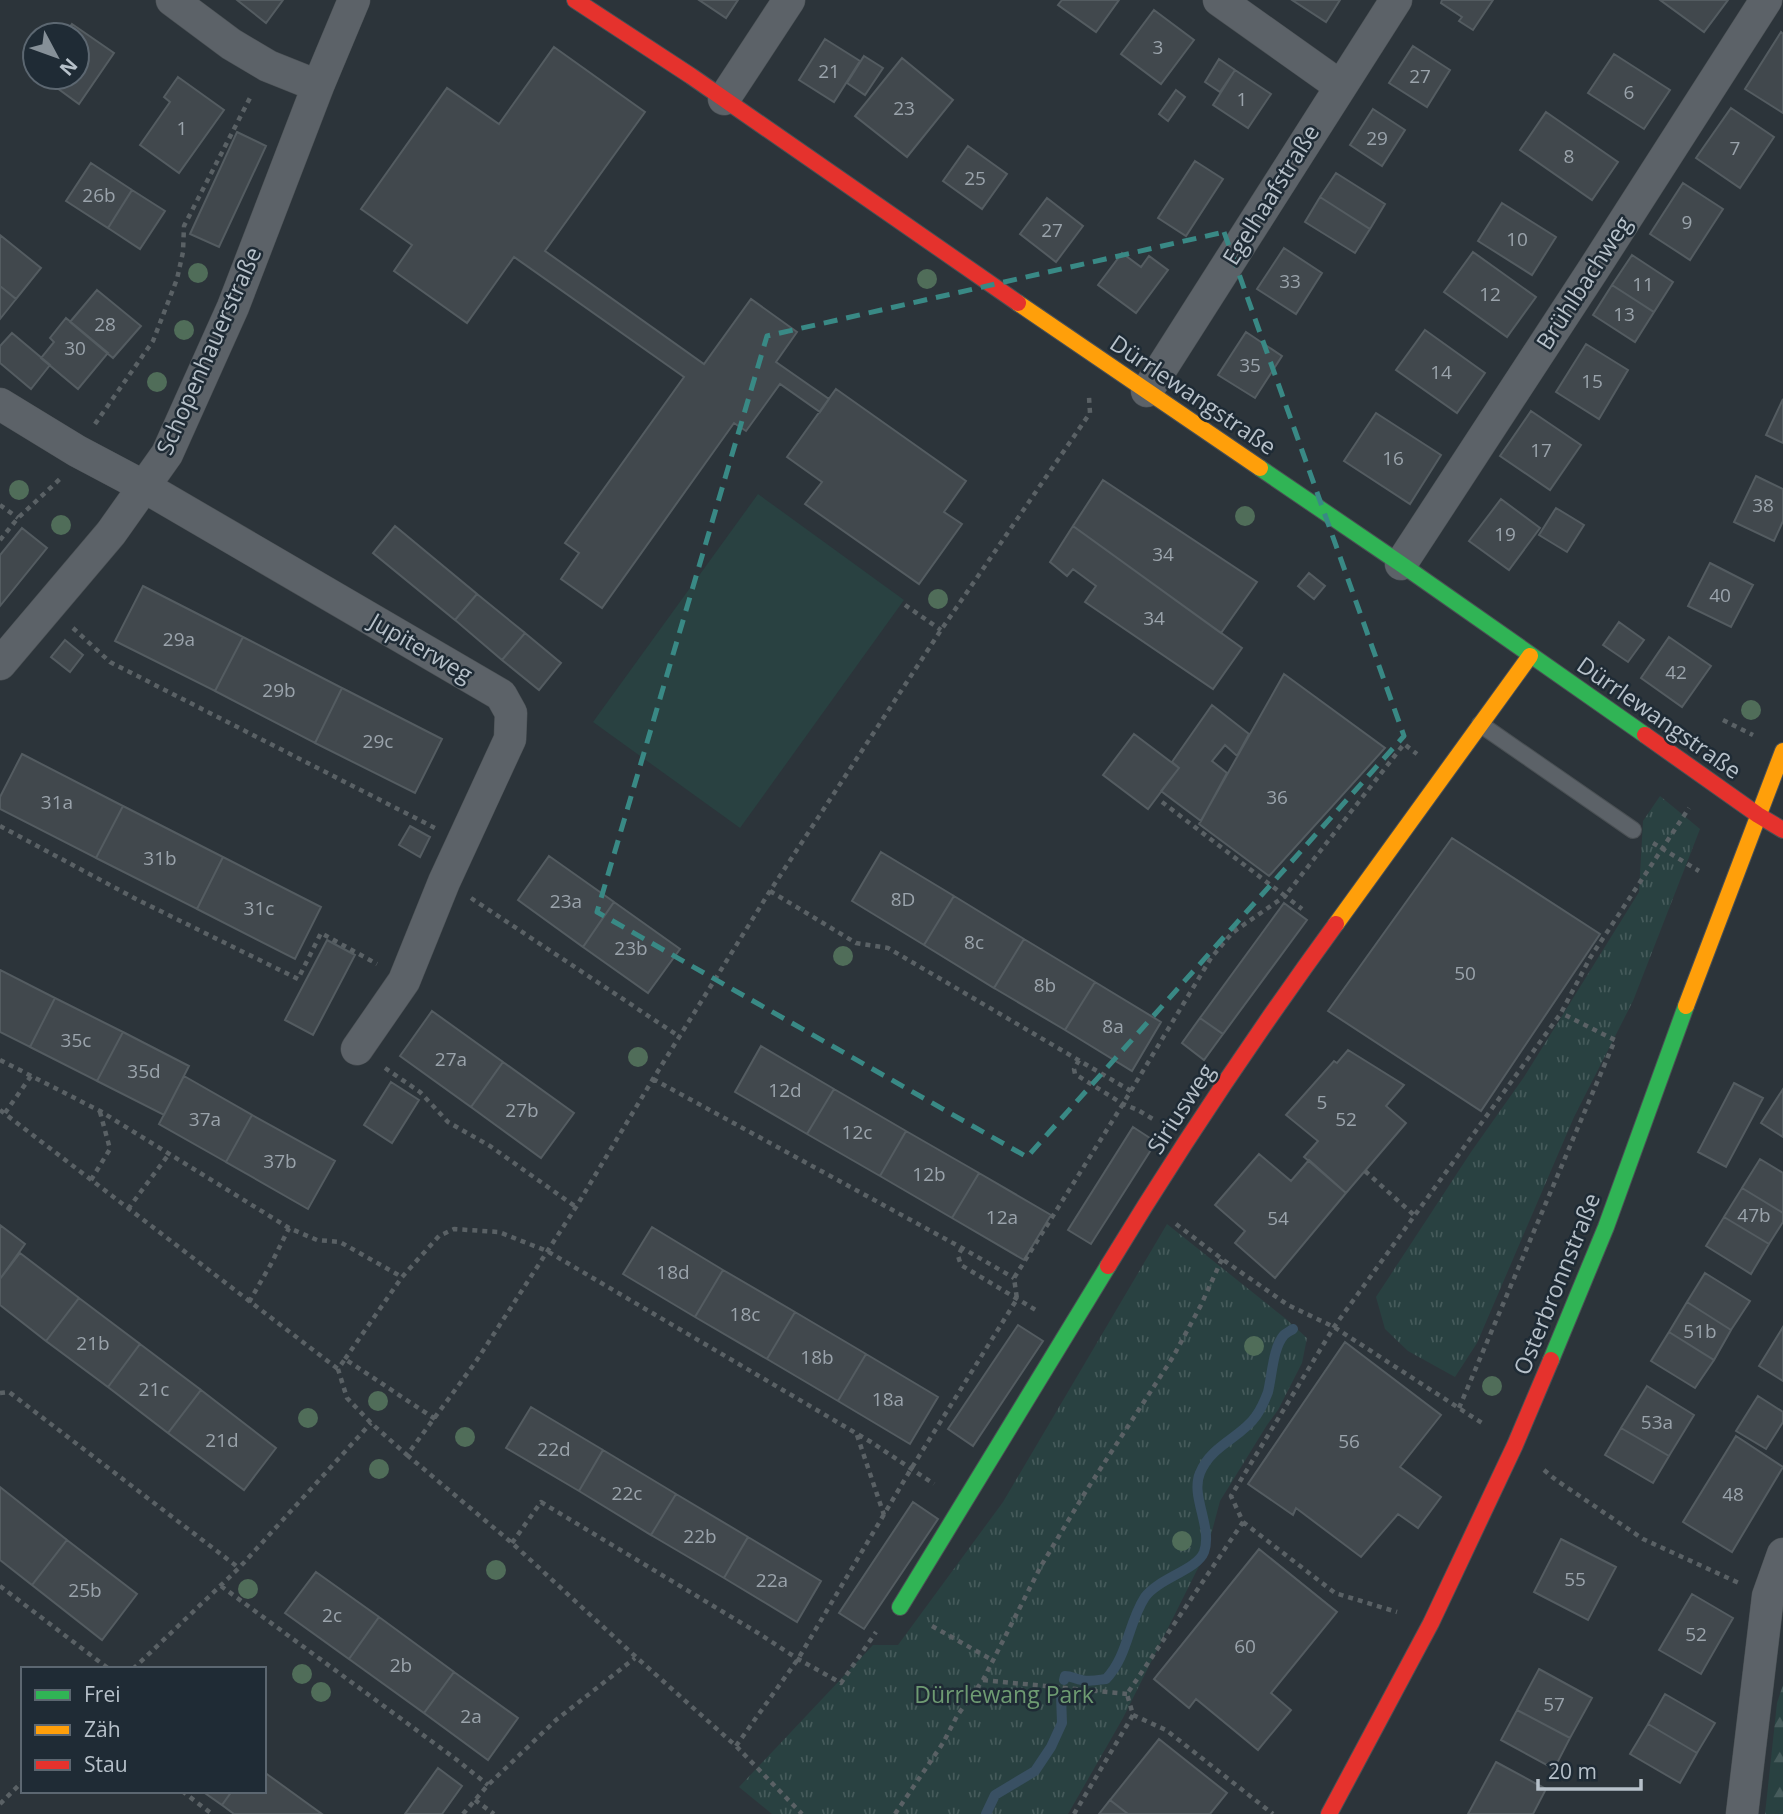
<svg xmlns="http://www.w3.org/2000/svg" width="1783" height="1814" viewBox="0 0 1783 1814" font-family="'Open Sans',sans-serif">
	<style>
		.green { fill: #294141 }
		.forest { fill: url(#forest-firs) }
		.park { fill: url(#park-tufts) }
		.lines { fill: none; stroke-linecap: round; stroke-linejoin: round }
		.stream { stroke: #395063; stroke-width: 10 }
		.building { fill: #41484d; stroke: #545c61; stroke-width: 2 }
		.lane-casing { stroke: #4a5054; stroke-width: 18 }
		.street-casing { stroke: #4a5054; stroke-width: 33 }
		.fast-casing { stroke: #4a5054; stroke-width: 18 }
		.slow-casing { stroke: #4a5054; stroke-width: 18 }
		.jam-casing { stroke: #4a5054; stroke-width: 18 }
		.path { stroke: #5a6165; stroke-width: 4.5; stroke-dasharray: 5 5; stroke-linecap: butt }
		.lane { stroke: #5c6268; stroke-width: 16 }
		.street { stroke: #5c6268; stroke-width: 32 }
		.fast { stroke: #30b455; stroke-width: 16 }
		.slow { stroke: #ff9f0a; stroke-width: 16 }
		.jam { stroke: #e5322d; stroke-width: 16 }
		.tree { fill: #506d59 }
		.marked { fill: none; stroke: #398985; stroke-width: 5; stroke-dasharray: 14 9; stroke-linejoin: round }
		.labels { text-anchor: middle; stroke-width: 5; stroke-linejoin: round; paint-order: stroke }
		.number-label { font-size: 19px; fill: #9aa3ab }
		.street-label { font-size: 23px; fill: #b7c1ca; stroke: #1f2b35 }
		.park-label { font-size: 23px; fill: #6e9b72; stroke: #1f2b35 }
	</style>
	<defs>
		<pattern id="forest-firs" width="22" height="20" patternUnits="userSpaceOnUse" patternTransform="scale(1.75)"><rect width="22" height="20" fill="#294141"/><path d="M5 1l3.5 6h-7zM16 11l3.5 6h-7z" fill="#465b5b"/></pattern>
		<pattern id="park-tufts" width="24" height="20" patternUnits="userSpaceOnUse" patternTransform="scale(1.75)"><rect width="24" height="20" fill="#294141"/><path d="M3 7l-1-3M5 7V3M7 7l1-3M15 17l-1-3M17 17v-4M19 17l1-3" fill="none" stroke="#465b5b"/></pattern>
	</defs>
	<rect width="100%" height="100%" fill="#2c343a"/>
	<!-- green -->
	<path class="green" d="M758 494 904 600 740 828 593 722Z"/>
	<!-- forest -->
	<path class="forest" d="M1783 1685V1814H1765L1777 1703Z"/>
	<!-- park -->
	<path class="park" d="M1660 796 1700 829 1633 1001 1574 1117 1477 1343 1455 1377 1408 1351 1385 1329 1376 1297 1471 1152 1524 1077 1639 892 1643 821Z
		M1167 1224 1286 1319 1307 1338 1302 1363 1278 1410 1267 1425 1220 1501 1207 1550 1123 1718 1068 1814H772L739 1787 873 1645H898L1003 1502Z"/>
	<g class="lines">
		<!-- stream -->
		<path class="stream" d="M1064 1680 1065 1676C1072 1676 1075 1679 1082 1680 1090 1682 1098 1680 1106 1679 1128 1656 1128 1623 1145 1597 1159 1578 1197 1570 1204 1552 1213 1527 1190 1496 1200 1473 1211 1445 1242 1437 1256 1416 1261 1409 1265 1400 1268 1392 1272 1376 1273 1347 1284 1335 1286 1333 1290 1331 1293 1329
			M986 1814 995 1795 1035 1771 1051 1747 1062 1723 1061 1695"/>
	</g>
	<!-- building -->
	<path class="building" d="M237 0H283L266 23Z
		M699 0H738L726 18Z
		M1062 0H1119L1096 32 1058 5Z
		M1292 0H1340L1326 22Z
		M1442 0H1493L1473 30 1459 21 1462 17 1441 3Z
		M1660 0H1728L1704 32Z
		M1154 10 1194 40 1161 84 1121 54Z
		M72 24 114 53 79 104 42 77H77V35H64Z
		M1781 32 1783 34V113L1745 89Z
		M825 39 860 61 834 102 799 80Z
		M1413 46 1450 70 1427 107 1389 83Z
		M554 47 645 112 545 251 704 364 751 299 797 332 776 362 829 399 820 412 780 384 746 431 734 423 602 608 561 579 579 553 565 543 684 377 514 257 467 323 394 271 412 245 361 209 447 88 499 124Z
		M1614 54 1670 90 1644 129 1588 93Z
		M864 56 883 68 865 95 847 83Z
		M902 58 953 100 907 157 855 116Z
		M1219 59 1235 70 1220 92 1205 82Z
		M1235 70 1271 94 1248 128 1213 105Z
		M178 77 224 110 179 173 140 145 170 102 164 97Z
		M1176 90 1185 97 1168 121 1159 114Z
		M1731 108 1774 137 1740 188 1696 158Z
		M1373 109 1405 130 1382 166 1350 145Z
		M1546 112 1618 162 1592 200 1520 150Z
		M237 132 266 146 219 247 190 234Z
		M968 146 1007 174 982 209 943 181Z
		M1195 161 1223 179 1186 236 1158 218Z
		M91 163 132 190 108 228 66 201Z
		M1336 173 1385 204 1370 229 1320 197Z
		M1683 183 1723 209 1690 260 1650 234Z
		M132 190 165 211 140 249 108 228Z
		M1320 197 1370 229 1355 253 1305 222Z
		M1047 198 1083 226 1056 262 1020 234Z
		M1502 203 1556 237 1532 275 1478 241Z
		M0 235 41 268 16 299 0 286Z
		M1284 248 1322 273 1296 314 1257 289Z
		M1473 252 1536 297 1507 337 1444 292Z
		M1122 253 1141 267 1149 256 1168 270 1136 313 1098 285Z
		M1632 255 1673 282 1654 312 1612 285Z
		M1612 285 1654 312 1635 342 1593 315Z
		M0 286 16 299 0 319Z
		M97 290 141 326 113 358 70 322Z
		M66 318 108 353 78 389 41 358 54 342 50 338Z
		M1425 330 1485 373 1457 413 1396 370Z
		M1246 332 1282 356 1255 398 1218 375Z
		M12 333 50 365 31 389 0 363V346Z
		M1586 344 1628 370 1599 419 1556 392Z
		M836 389 966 481 944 512 962 524 919 584 805 504 822 482 787 457Z
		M1783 399V443L1766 435Z
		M1531 411 1581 445 1550 490 1500 456Z
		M1376 413 1441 455 1410 504 1344 461Z
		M1756 476 1783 489V521L1774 541 1734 522Z
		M1103 480 1257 582 1221 633 1073 526Z
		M1501 499 1540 528 1509 570 1469 541Z
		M1556 508 1584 525 1567 552 1539 535Z
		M395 526 477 594 455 620 373 553Z
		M1073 526 1242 648 1213 689 1085 602 1096 586 1073 569 1067 576 1050 562Z
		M22 528 47 548 0 606V555Z
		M1710 563 1753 585 1731 627 1688 606Z
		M1309 573 1325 586 1314 599 1298 586Z
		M143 586 243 637 215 691 115 641Z
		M477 594 525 633 502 660 455 620Z
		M1619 622 1644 640 1628 662 1603 645Z
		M525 633 561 663 539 690 502 660Z
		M243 637 342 688 315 743 215 691Z
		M1669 637 1711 666 1682 707 1641 678Z
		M65 640 83 655 70 672 51 657Z
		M1284 674 1385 748 1269 876 1199 824Z
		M342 688 442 739 415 793 315 743Z
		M1212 705 1249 734 1237 756 1225 745 1212 761 1227 773 1201 821 1161 791 1179 768 1172 762Z
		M1134 734 1179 768 1148 809 1103 775Z
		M22 754 123 806 96 858 0 809V797Z
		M123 806 223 857 197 909 96 858Z
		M410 826 430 837 420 857 399 845Z
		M1452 838 1600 934 1481 1111 1328 1011Z
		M881 852 954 896 924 945 852 901Z
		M549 856 614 902 583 947 518 900Z
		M223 857 321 907 295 959 197 909Z
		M954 896 1024 939 994 988 924 945Z
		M614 902 680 949 648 993 583 947Z
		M1284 903 1307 920 1223 1034 1200 1018Z
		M1024 939 1095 982 1065 1030 994 988Z
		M327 940 355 955 313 1035 285 1020Z
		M0 970 55 998 30 1047 0 1032Z
		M1095 982 1161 1022 1132 1071 1065 1030Z
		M55 998 123 1032 97 1081 30 1047Z
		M432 1011 503 1062 471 1107 400 1056Z
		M1200 1018 1223 1034 1204 1060 1182 1043Z
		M123 1032 189 1066 164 1115 97 1081Z
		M761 1046 834 1089 807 1134 735 1092Z
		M1348 1050 1404 1085 1386 1106 1406 1123 1346 1193 1304 1157 1318 1141 1286 1115 1334 1061 1337 1063Z
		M503 1062 574 1113 541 1158 471 1107Z
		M184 1076 252 1115 226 1162 159 1124Z
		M391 1082 419 1100 392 1143 364 1125Z
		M1734 1083 1763 1098 1726 1167 1698 1152Z
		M834 1089 906 1131 880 1176 807 1134Z
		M1783 1089V1137L1761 1123Z
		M252 1115 335 1161 308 1209 226 1162Z
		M1133 1127 1156 1142 1091 1244 1068 1230Z
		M906 1131 979 1173 952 1218 880 1176Z
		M1259 1154 1291 1181 1309 1160 1346 1193 1275 1278 1235 1243 1245 1231 1215 1205Z
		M1760 1159 1783 1173V1213L1742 1188Z
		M979 1173 1051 1215 1024 1260 952 1218Z
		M1742 1188 1783 1213V1222L1769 1244 1724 1217Z
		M1724 1217 1769 1244 1751 1274 1706 1246Z
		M0 1225 25 1244 0 1279Z
		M652 1227 723 1270 695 1317 623 1274Z
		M20 1253 79 1298 46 1341 0 1305V1279Z
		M723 1270 795 1312 767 1359 695 1317Z
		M1705 1273 1750 1301 1731 1330 1687 1302Z
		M79 1298 140 1344 108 1387 46 1341Z
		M1687 1302 1731 1330 1714 1360 1669 1332Z
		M795 1312 866 1354 838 1401 767 1359Z
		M1018 1325 1043 1341 973 1446 948 1429Z
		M1783 1327V1381L1759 1366Z
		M1669 1332 1714 1360 1695 1388 1651 1361Z
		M1345 1342 1441 1415 1400 1467 1441 1497 1418 1528 1398 1514 1361 1557 1296 1508 1293 1515 1248 1484Z
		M140 1344 201 1390 168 1433 108 1387Z
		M866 1354 938 1397 910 1444 838 1401Z
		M1647 1386 1694 1415 1669 1456 1621 1428Z
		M201 1390 276 1448 244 1490 168 1433Z
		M1758 1396 1783 1412V1422L1766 1449 1736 1431Z
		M531 1407 603 1450 579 1491 506 1448Z
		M1621 1428 1669 1456 1653 1483 1605 1455Z
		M1736 1436 1783 1467 1732 1552 1683 1522Z
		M603 1450 676 1494 651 1535 579 1491Z
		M0 1487 67 1540 32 1585 0 1560Z
		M676 1494 748 1537 724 1578 651 1535Z
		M913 1502 938 1519 864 1629 839 1613Z
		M748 1537 821 1581 797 1622 724 1578Z
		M1561 1539 1616 1567 1588 1620 1534 1592Z
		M67 1540 137 1594 102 1640 32 1585Z
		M1259 1549 1337 1612 1271 1693 1291 1710 1258 1750 1196 1699 1189 1708 1154 1679Z
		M316 1572 379 1617 349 1659 285 1613Z
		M1692 1594 1733 1618 1701 1674 1659 1650Z
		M379 1617 454 1672 424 1713 349 1659Z
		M1539 1669 1592 1698 1570 1738 1517 1710Z
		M454 1672 518 1718 488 1760 424 1713Z
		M1665 1694 1715 1723 1697 1753 1648 1724Z
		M1517 1710 1570 1738 1554 1769 1501 1740Z
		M1648 1724 1697 1753 1680 1783 1630 1754Z
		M1159 1739 1227 1793 1210 1814H1128L1110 1800Z
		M1496 1762 1546 1789 1533 1814H1468Z
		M438 1768 462 1786 442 1814H405Z
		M264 1772 322 1814H234L222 1805 232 1791H264Z
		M202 1791H232L222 1805Z
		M1110 1800 1128 1814H1099Z"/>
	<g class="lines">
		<!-- lane casing -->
		<g class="lane-casing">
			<path id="lane" d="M1480 724 1633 830"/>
		</g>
		<!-- street casing -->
		<g class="street-casing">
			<path id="street" d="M172 0 231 44 268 66 318 86
				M1219 0 1340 86
				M724 99 789 0
				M1147 391 1396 0
				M0 404 77 451 143 486 501 695 511 713 510 739 444 882 404 981 357 1049
				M1401 564 1593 270 1766 0
				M0 664 111 533 167 454 233 307 318 86 354 0
				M1742 1814 1768 1596 1783 1554"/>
		</g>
		<!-- fast casing -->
		<g class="fast-casing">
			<path id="fast" d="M1260 468 1401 564 1645 735
				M1551 1360 1606 1227 1686 1006
				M900 1607 1108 1266"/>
		</g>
		<!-- slow casing -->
		<g class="slow-casing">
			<path id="slow" d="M1018 303 1260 468
				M1336 924 1530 656
				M1686 1006 1783 751"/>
		</g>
		<!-- jam casing -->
		<g class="jam-casing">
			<path id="jam" d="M575 0 691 76 1018 303
				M1645 735 1758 815 1783 830
				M1108 1266C1179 1149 1255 1035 1336 924
				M1329 1814 1431 1623 1515 1445 1551 1360"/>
		</g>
		<!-- path -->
		<path class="path" d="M95 424 153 341 177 279 183 252 184 226 252 94
			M0 505 18 518
			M0 540 18 518 61 478
			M905 605 941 630
			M73 628 110 662 435 828
			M1723 720 1753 735
			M1162 802 1285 896 1404 744 1417 754
			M0 826 136 899 298 979 321 933 377 964
			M1653 843 1699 871
			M770 891 856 943 888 948 1131 1091
			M471 898 680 1037
			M0 1060 100 1111 289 1228 317 1240 340 1242 402 1277
			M1079 1060 1074 1069 1075 1074 1123 1104 1138 1110 1156 1121
			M385 1068 420 1092 448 1122 490 1146 576 1207
			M653 1079 962 1248 1014 1278
			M0 1110 338 1369
			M5 1113 31 1076
			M1365 1171 1415 1216
			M91 1180 110 1149 100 1112
			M128 1209 169 1154
			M1176 1224 1222 1259 1288 1305 1334 1327 1485 1425
			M962 1248 958 1256 961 1265 1039 1312
			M249 1302 271 1264 289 1228
			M345 1359 402 1277 439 1236 454 1229 499 1232 547 1251 871 1442 934 1484
			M0 1393 9 1392 239 1568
			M1459 1408 1615 1040 1561 1013
			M435 1419 345 1359 338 1369 347 1398 371 1423 407 1455 475 1363 576 1207 653 1079 770 891 941 630 1090 413 1089 397
			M857 1435 884 1515
			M407 1455 512 1543 636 1657 736 1746 802 1814
			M1544 1470 1556 1480 1643 1539 1739 1583
			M1243 1522 1335 1593 1397 1612
			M512 1543 541 1502 758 1633 798 1659 841 1683 876 1632
			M0 1586 109 1669
			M221 1586 457 1760 488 1785
			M932 1626 994 1661
			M133 1669 239 1568 371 1423
			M983 1680 1127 1694
			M1133 1715 1166 1730 1273 1814
			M736 1746 798 1659 911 1469 1017 1299 1014 1278 1123 1104 1211 958 1232 933 1285 896 1302 909
			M182 1791 212 1814
			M475 1800 494 1814
			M0 1804 23 1781
			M463 1814 488 1785 556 1720 635 1658
			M895 1814 943 1743 957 1716 983 1680 1041 1566 1086 1491 1173 1357 1201 1305 1222 1259
			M1074 1814 1133 1715 1127 1694 1243 1522 1231 1496 1334 1327 1561 1013 1590 958 1689 808"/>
		<!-- lane -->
		<use href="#lane" class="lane"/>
		<!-- street -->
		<use href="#street" class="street"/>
		<!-- fast -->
		<use href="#fast" class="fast"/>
		<!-- slow -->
		<use href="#slow" class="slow"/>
		<!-- jam -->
		<use href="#jam" class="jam"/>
	</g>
	<!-- trees -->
	<g class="tree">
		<circle cx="198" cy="273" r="10"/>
		<circle cx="927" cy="279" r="10"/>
		<circle cx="184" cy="330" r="10"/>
		<circle cx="157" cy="382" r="10"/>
		<circle cx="19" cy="490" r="10"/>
		<circle cx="1245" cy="516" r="10"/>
		<circle cx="61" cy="525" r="10"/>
		<circle cx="938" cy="599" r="10"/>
		<circle cx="1751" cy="710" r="10"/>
		<circle cx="843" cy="956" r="10"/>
		<circle cx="638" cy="1057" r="10"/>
		<circle cx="1254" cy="1346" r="10"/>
		<circle cx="1492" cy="1386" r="10"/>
		<circle cx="378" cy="1401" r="10"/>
		<circle cx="308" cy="1418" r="10"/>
		<circle cx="465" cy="1437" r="10"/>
		<circle cx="379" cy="1469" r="10"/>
		<circle cx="1182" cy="1541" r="10"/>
		<circle cx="496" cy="1570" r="10"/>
		<circle cx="248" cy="1589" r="10"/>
		<circle cx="302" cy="1674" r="10"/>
		<circle cx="321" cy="1692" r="10"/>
	</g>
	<!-- marked area -->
	<path class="marked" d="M1224 232 1404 736 1027 1157 597 912 767 336Z"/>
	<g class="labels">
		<!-- number labels -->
		<g class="number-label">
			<text x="1158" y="54">3</text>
			<text x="829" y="78">21</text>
			<text x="1420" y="83">27</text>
			<text x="1629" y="99">6</text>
			<text x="1242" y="106">1</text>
			<text x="904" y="115">23</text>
			<text x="182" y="135">1</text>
			<text x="1377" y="145">29</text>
			<text x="1735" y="155">7</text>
			<text x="1569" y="163">8</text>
			<text x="975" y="185">25</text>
			<text x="99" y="202">26b</text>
			<text x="1687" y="229">9</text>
			<text x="1052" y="237">27</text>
			<text x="1517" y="246">10</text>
			<text x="1290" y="288">33</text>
			<text x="1643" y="291">11</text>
			<text x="1490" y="301">12</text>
			<text x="1624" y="321">13</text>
			<text x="105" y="331">28</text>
			<text x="75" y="355">30</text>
			<text x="1250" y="372">35</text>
			<text x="1441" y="379">14</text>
			<text x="1592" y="388">15</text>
			<text x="1541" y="457">17</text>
			<text x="1393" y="465">16</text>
			<text x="1763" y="512">38</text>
			<text x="1505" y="541">19</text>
			<text x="1163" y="561">34</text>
			<text x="1720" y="602">40</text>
			<text x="1154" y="625">34</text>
			<text x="179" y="646">29a</text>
			<text x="1676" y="679">42</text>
			<text x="279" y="697">29b</text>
			<text x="378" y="748">29c</text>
			<text x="1277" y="804">36</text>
			<text x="57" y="809">31a</text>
			<text x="160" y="865">31b</text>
			<text x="903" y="906">8D</text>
			<text x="566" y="908">23a</text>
			<text x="259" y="915">31c</text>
			<text x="974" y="949">8c</text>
			<text x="631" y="955">23b</text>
			<text x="1465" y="980">50</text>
			<text x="1045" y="992">8b</text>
			<text x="1113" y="1033">8a</text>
			<text x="76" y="1047">35c</text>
			<text x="451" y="1066">27a</text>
			<text x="144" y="1078">35d</text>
			<text x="785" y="1097">12d</text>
			<text x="1322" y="1109">5</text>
			<text x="522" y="1117">27b</text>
			<text x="205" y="1126">37a</text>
			<text x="1346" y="1126">52</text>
			<text x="857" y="1139">12c</text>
			<text x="280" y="1168">37b</text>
			<text x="929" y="1181">12b</text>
			<text x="1754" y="1222">47b</text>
			<text x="1002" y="1224">12a</text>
			<text x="1278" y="1225">54</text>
			<text x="673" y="1279">18d</text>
			<text x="745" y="1321">18c</text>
			<text x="1700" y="1338">51b</text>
			<text x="93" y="1350">21b</text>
			<text x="817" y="1364">18b</text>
			<text x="154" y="1396">21c</text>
			<text x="888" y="1406">18a</text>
			<text x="1657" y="1429">53a</text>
			<text x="222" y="1447">21d</text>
			<text x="1349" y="1448">56</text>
			<text x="554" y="1456">22d</text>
			<text x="627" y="1500">22c</text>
			<text x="1733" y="1501">48</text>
			<text x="700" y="1543">22b</text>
			<text x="1575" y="1586">55</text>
			<text x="772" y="1587">22a</text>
			<text x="85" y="1597">25b</text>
			<text x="332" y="1622">2c</text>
			<text x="1696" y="1641">52</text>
			<text x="1245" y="1653">60</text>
			<text x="401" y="1672">2b</text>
			<text x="1554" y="1711">57</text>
			<text x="471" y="1723">2a</text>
		</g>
		<!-- street labels -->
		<g class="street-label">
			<text transform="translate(1271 195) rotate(-58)" y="8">Egelhaafstraße</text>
			<text transform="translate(1584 283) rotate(-57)" y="8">Brühlbachweg</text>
			<text transform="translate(209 351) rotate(-66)" y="8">Schopenhauerstraße</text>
			<text transform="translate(1193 395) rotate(34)" y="8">Dürrlewangstraße</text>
			<text transform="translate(421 648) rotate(30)" y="8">Jupiterweg</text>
			<text transform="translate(1659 718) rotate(35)" y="8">Dürrlewangstraße</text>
			<text transform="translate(1181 1109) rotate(-57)" y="8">Siriusweg</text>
			<text transform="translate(1557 1284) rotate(-68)" y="8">Osterbronnstraße</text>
		</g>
		<!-- park labels -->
		<g class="park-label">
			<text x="1004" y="1703">Dürrlewang Park</text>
		</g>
	</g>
	<!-- legend -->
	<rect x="21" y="1667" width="245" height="126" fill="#1f2b35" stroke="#5c6771" stroke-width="2"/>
	<rect x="35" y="1690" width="35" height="10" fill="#30b455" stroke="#5c6771" stroke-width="2"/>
	<text x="84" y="1702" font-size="21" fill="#b7c1ca">Frei</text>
	<rect x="35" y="1725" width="35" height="10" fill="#ff9f0a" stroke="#5c6771" stroke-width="2"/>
	<text x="84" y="1737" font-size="21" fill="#b7c1ca">Zäh</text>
	<rect x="35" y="1760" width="35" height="10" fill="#e5322d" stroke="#5c6771" stroke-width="2"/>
	<text x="84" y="1772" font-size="21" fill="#b7c1ca">Stau</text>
	<!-- north arrow -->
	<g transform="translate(56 56) rotate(131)"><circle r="33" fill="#1f2b35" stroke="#5c6771" stroke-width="2"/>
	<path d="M0-5L12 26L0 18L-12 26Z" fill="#869098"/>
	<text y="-10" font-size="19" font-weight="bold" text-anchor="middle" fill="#b7c1ca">N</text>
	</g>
	<!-- scale -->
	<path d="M1538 1779v10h103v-10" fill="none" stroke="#b7c1ca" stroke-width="3.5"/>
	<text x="1548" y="1779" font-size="21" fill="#b7c1ca" stroke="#1f2b35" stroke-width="5" paint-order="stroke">20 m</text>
</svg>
